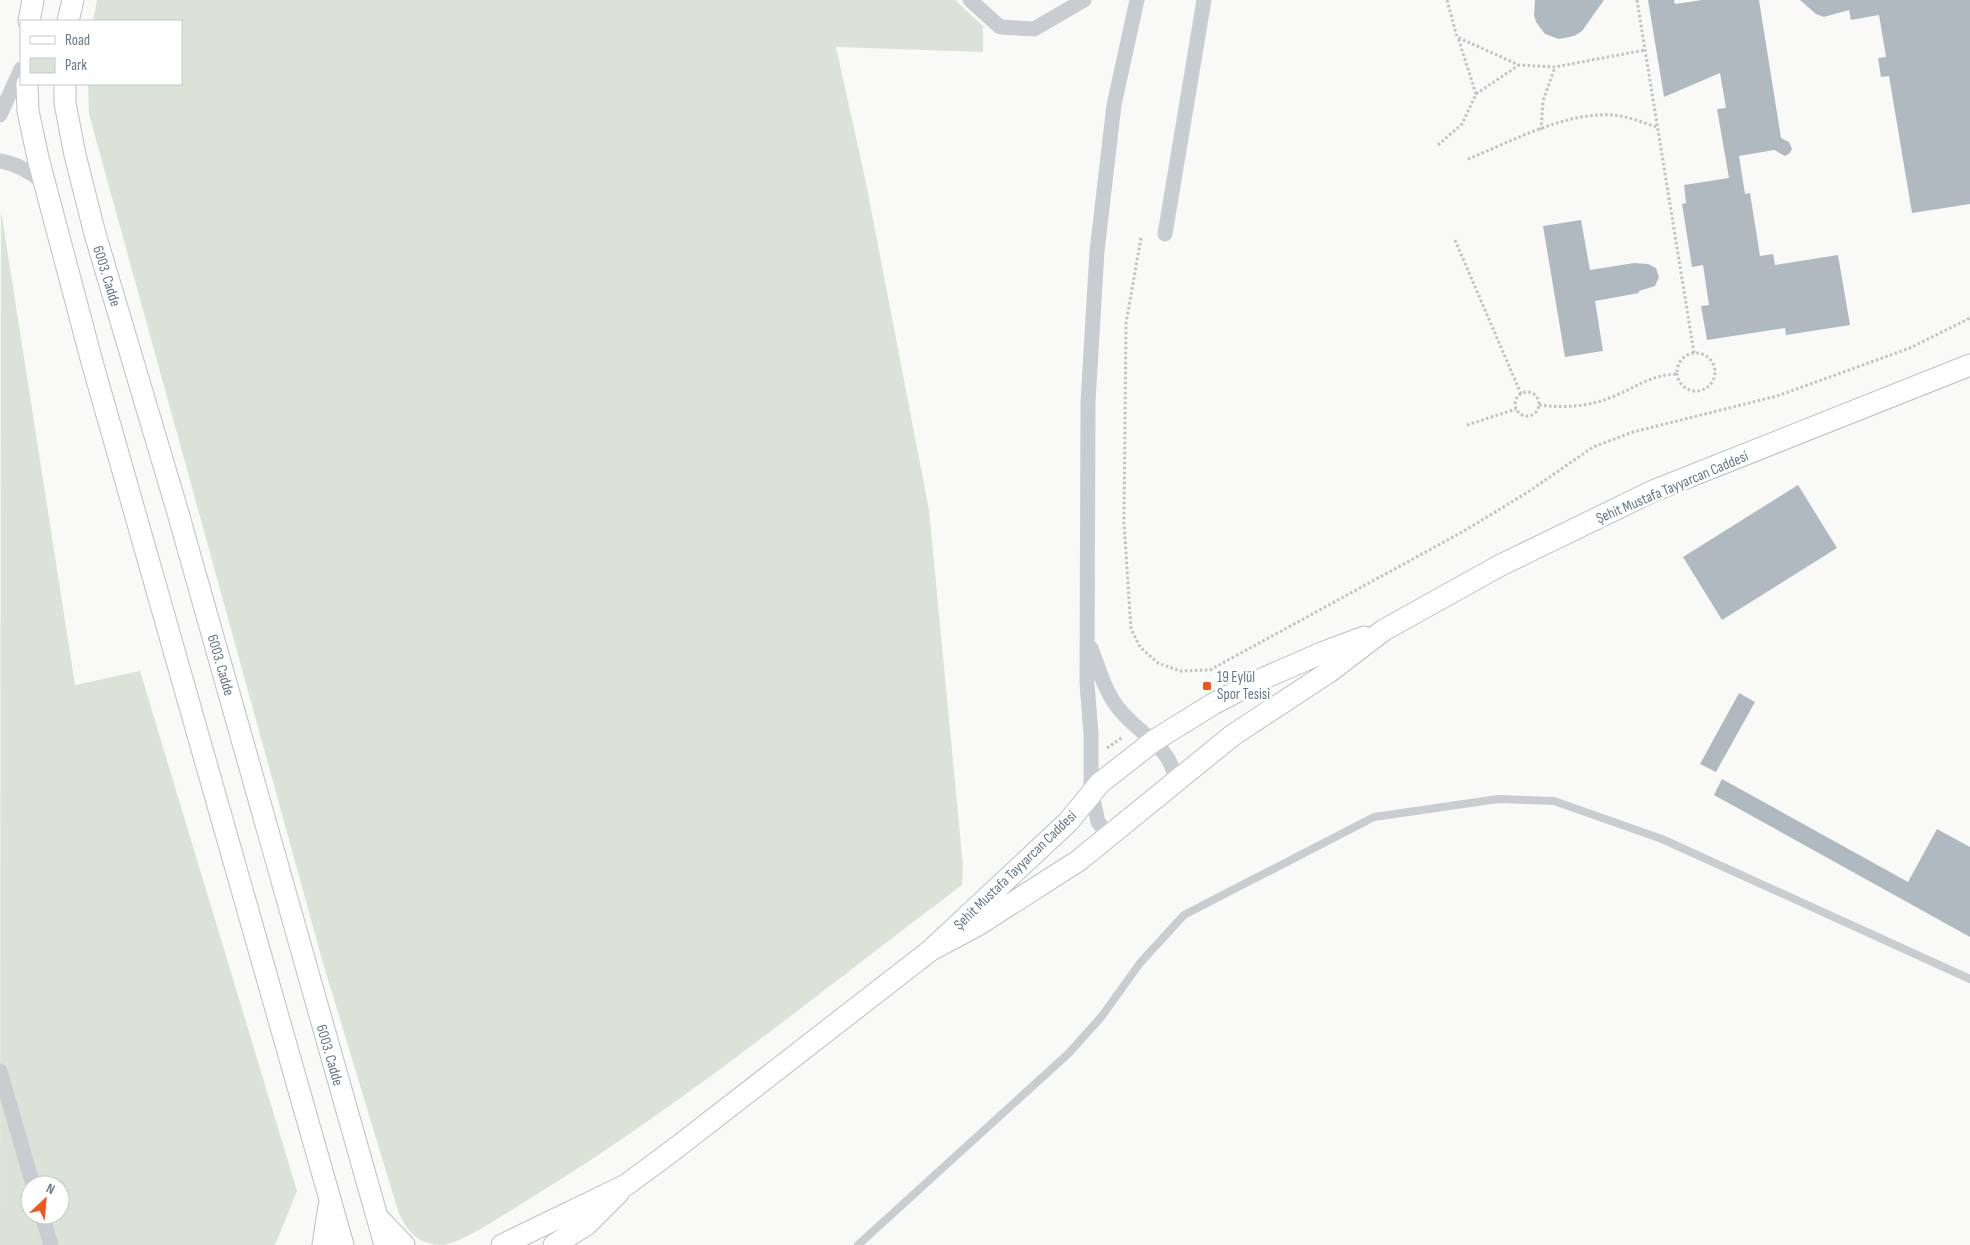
<svg xmlns="http://www.w3.org/2000/svg" width="1970" height="1245" viewBox="0 0 1970 1245" font-family="'Sofia Sans Condensed',sans-serif">
	<style>
		.green { fill: #dbe2d7; fill-rule: evenodd }
		.building { fill: #b0b9c0 }
		.lines { fill: none; stroke-linecap: round; stroke-linejoin: round }
		.secondary-casing { stroke: #bbc0c5; stroke-width: 23 }
		.path { stroke: #c0c3c5; stroke-width: 3; stroke-dasharray: 2.5 2.5; stroke-linecap: butt }
		.lane { stroke: #c9cdd1; stroke-width: 8 }
		.street { stroke: #c9cdd1; stroke-width: 15 }
		.secondary { stroke: #fff; stroke-width: 21 }
		.poi-dot { fill: #f5551b; stroke: #fff; stroke-width: 2 }
		.labels { text-anchor: middle; stroke-width: 5; stroke-linejoin: round; paint-order: stroke }
		.street-label { font-size: 15px; fill: #65798b; stroke: #fff }
		.poi-label { font-size: 15px; fill: #65798b; stroke: #fff; text-anchor: start }
	</style>
	<rect width="100%" height="100%" fill="#f9faf7"/>
	<!-- green -->
	<path class="green" d="M97 0H955L983 26V52L836 47 866 183 929 510 963 866 962 885C821 991 684 1104 534 1196 514 1208 465 1242 444 1245 418 1245 410 1234 399 1214L323 963 89 114 88 84H181V21H93Z
		M1 210 75 685 140 671 297 1191 275 1245H0ZM30 1185H60V1215H30Z"/>
	<!-- building -->
	<path class="building" d="M1535 0H1604L1582 31 1574 36 1559 39 1545 34 1536 22 1534 15Z
		M1648 0H1674L1675 4 1702 0H1759L1781 138 1789 142 1792 149 1790 153 1785 156 1774 150 1739 156 1745 194 1750 193 1760 256 1773 254 1775 265 1838 255 1850 325 1786 335 1785 328 1707 340 1701 306 1709 305 1703 265 1692 267 1682 204 1686 203 1684 185 1729 178 1717 109 1726 108 1720 73 1664 97Z
		M1800 0H1970V204L1912 213 1889 76 1881 77 1878 58 1886 57 1879 15 1851 20 1849 10 1824 17 1816 14Z
		M1581 220 1590 270 1634 263 1648 264 1656 268 1659 277 1655 286 1639 291V293L1595 301 1603 351 1565 357 1543 226Z
		M1798 485 1837 548 1722 620 1683 557Z
		M1739 693 1755 702 1716 772 1700 764Z
		M1722 779 1908 882 1937 829 1970 847V937L1714 795Z"/>
	<g class="lines">
		<!-- secondary casing -->
		<g class="secondary-casing">
			<path id="secondary" d="M29 21 33 0
				M68 21 73 0
				M27 84 28 111 38 158 92 362 343 1245
				M65 84V103L75 155 95 234 176 506 385 1245
				M931 950 978 925 1078 861 1233 735 1329 672 1384 630 1499 566 1653 491 1970 365
				M380 1220 404 1245
				M323 1245 329 1206
				M502 1245 626 1185 676 1148 931 950 1068 822 1100 783 1155 740 1213 704 1255 682 1324 652 1364 637
				M554 1245 586 1225 619 1192"/>
		</g>
		<!-- path -->
		<path class="path" d="M1447 0 1457 37 1519 65 1555 67 1645 50
			M1637 0 1694 353
			M1476 94 1519 65
			M1541 130 1543 101 1555 67
			M1438 145 1462 124 1476 94 1458 38
			M1468 159C1513 141 1564 112 1613 115 1628 116 1643 123 1657 127
			M1141 238 1126 323 1124 523 1131 629 1140 647 1158 663 1180 671 1210 670 1464 531 1528 492 1593 447 1633 432 1777 396 1910 348 1970 318
			M1455 240 1521 394
			M1677 372a19 19 0 1 1 38 0a19 19 0 1 1-38 0Z
			M1515 404a12 12 0 1 1 24 0a12 12 0 1 1-24 0Z
			M1539 405C1564 408 1588 407 1612 397 1635 388 1652 374 1678 374
			M1467 425 1516 409
			M1107 748 1123 737"/>
		<!-- lane -->
		<path class="lane" d="M858 1245 1069 1053 1102 1016 1140 963 1184 915 1374 817 1498 799 1554 801 1662 839 1970 979"/>
		<!-- street -->
		<path class="street" d="M970 0 1000 27 1034 29 1084 0
			M0 115 21 69
			M0 161C18 164 31 172 44 183
			M1165 234 1204 0
			M1091 648C1098 667 1104 688 1116 705 1136 734 1172 744 1176 783
			M1110 837 1098 822 1091 791V734L1087 683 1088 402 1097 251 1114 105 1137 0
			M0 1071 33 1185
			M42 1215 51 1245"/>
		<!-- secondary -->
		<use href="#secondary" class="secondary"/>
	</g>
	<!-- markers -->
	<rect class="poi-dot" x="1202" y="681" width="10" height="10" rx="2.5"/>
	<g class="labels">
		<!-- street labels -->
		<g class="street-label">
			<text transform="translate(107 276) rotate(73)" y="5">6003. Cadde</text>
			<text transform="translate(1672 487) rotate(-23)" y="5">Şehit Mustafa Tayyarcan Caddesi</text>
			<text transform="translate(221 665) rotate(74)" y="5">6003. Cadde</text>
			<text transform="translate(1015 870) rotate(-44)" y="5">Şehit Mustafa Tayyarcan Caddesi</text>
			<text transform="translate(330 1055) rotate(74)" y="5">6003. Cadde</text>
		</g>
		<!-- poi labels -->
		<g class="poi-label">
			<text x="1217" y="682">19 Eylül<tspan x="1217" dy="17">Spor Tesisi</tspan></text>
		</g>
	</g>
	<!-- legend -->
	<rect x="20" y="20" width="162" height="65" fill="#ffffff" stroke="#c1c9d1"/>
	<rect x="30" y="36" width="25" height="8" fill="#ffffff" stroke="#c1c9d1"/>
	<text x="65" y="45" font-size="15" fill="#65798b">Road</text>
	<rect x="30" y="58" width="25" height="15" fill="#dbe2d7" stroke="#c1c9d1"/>
	<text x="65" y="70" font-size="15" fill="#65798b">Park</text>
	<!-- north arrow -->
	<g transform="translate(45 1200) rotate(26)"><circle r="24" fill="#ffffff" stroke="#c1c9d1"/>
	<path d="M0-4L9 19L0 12L-9 19Z" fill="#f5551b"/>
	<text y="-8" font-size="14" font-weight="bold" text-anchor="middle" fill="#65798b">N</text>
	</g>
</svg>
